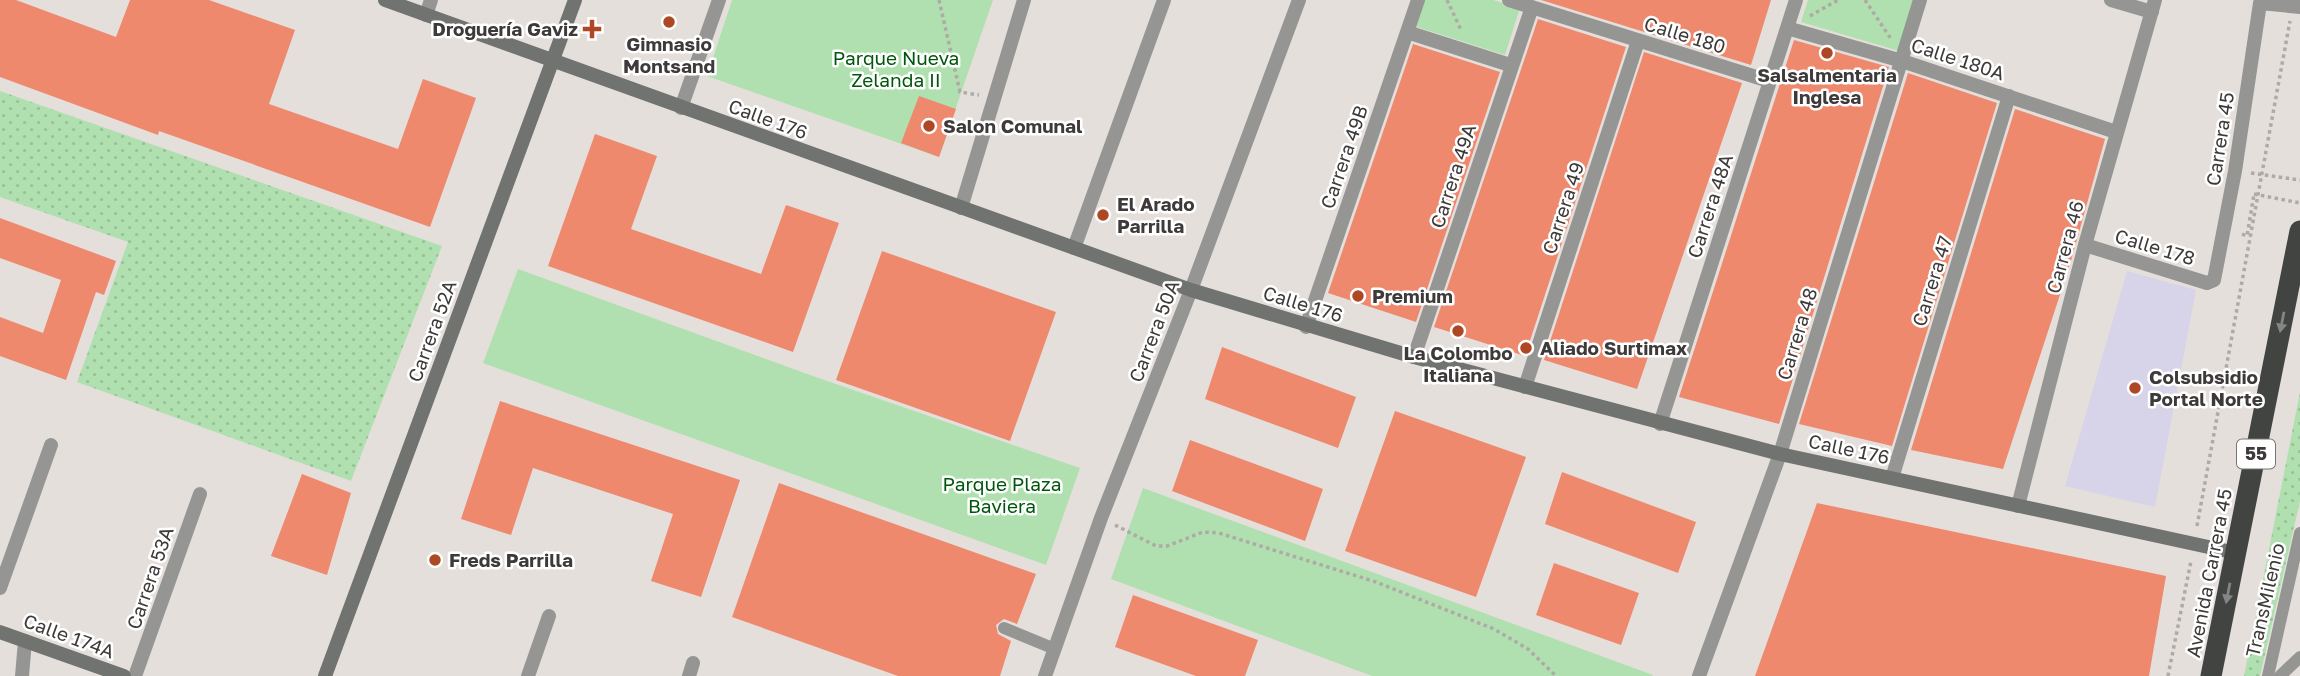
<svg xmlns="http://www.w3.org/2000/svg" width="2300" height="676" viewBox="0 0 2300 676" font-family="'Golos Text',sans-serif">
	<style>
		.commercial { fill: #d7d3e9 }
		.grass { fill: url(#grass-dots) }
		.park { fill: #b0e0af }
		.building { fill: #ee896e }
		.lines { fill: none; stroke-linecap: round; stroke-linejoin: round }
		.path { stroke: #afa9a7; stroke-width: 3.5; stroke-dasharray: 3.5 3.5; stroke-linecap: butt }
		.lane { stroke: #959694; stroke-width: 12 }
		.street { stroke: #959694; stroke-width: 14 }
		.secondary { stroke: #707370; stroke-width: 14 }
		.highway { stroke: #414441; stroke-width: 21 }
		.path-bridge { stroke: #afa9a7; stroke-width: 3.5; stroke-dasharray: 3.5 3.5; stroke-linecap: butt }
		.oneway { fill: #848584 }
		.poi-dot { fill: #ae4723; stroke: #fff; stroke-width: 2.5 }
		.labels { text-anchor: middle; stroke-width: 5; stroke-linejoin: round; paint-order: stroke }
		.shield { fill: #fff; stroke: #777574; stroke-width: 2 }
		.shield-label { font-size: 18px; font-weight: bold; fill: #3d3a39 }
		.poi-label { font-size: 19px; font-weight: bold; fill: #3d3a39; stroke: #fff; text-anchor: start }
		.street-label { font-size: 19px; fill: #3d3a39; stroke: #fff }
		.park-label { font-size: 19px; fill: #00560c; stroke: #fff }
	</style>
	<defs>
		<pattern id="grass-dots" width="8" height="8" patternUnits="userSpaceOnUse" patternTransform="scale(1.75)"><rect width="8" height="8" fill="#b0e0af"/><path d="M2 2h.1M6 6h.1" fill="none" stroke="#98c197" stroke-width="1.8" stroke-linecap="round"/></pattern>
	</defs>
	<rect width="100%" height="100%" fill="#e5dfdc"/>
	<!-- commercial -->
	<path class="commercial" d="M2127 271 2196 290 2155 507 2065 486Z"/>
	<!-- grass -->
	<path class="grass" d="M0 91 442 246 351 481 77 382 128 242 0 197Z
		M2300 392V501L2260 676H2244Z"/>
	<!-- park -->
	<path class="park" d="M732 0H993L939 157 707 76Z
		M1423 0H1493L1520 8 1505 55 1414 26Z
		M1808 0H1914L1899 51 1801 22Z
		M518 269 810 375 1080 468 1046 565 483 363Z
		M1143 488 1653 675 1652 676H1372L1111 579Z"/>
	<!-- building -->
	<path class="building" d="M0 0H16L116 37 130 0H209L295 30 269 104 398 149 423 79 476 98 430 227 159 131 158 135 0 77Z
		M1541 0H1771L1751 65Z
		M1538 19 1626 47 1525 356 1434 327Z
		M1794 40 1889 67 1779 424 1679 397Z
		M1413 44 1500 72 1416 322 1328 293Z
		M1644 52 1742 83 1637 389 1544 360Z
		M1908 73 1997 103 1892 446 1799 424Z
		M919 96 956 109 939 157 901 143Z
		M2015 109 2105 139 2071 261 2003 469 1911 450Z
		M595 134 657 156 631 229 761 274 786 205 839 223 793 352 548 266Z
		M0 218 116 261 104 295 96 292 66 380 0 356V317L43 333 61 280 0 258Z
		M882 251 1056 312 1010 441 836 380Z
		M1222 347 1356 397 1338 448 1205 399Z
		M500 401 740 480 701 597 651 581 673 514 533 468 511 535 461 519Z
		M1395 411 1526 457 1476 597 1345 551Z
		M1190 440 1323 489 1305 541 1172 491Z
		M1562 472 1696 522 1678 573 1545 524Z
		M302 474 351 493 327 575 271 556Z
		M779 483 1036 574 1017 624 1004 619 996 625 998 634 1011 641 1000 676H898L732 617Z
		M1817 503 2166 576 2149 676H1755Z
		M1554 563 1639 593 1621 645 1536 615Z
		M1133 595 1258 640 1245 676H1196L1115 647Z"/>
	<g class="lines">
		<!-- path -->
		<path class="path" d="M939 0 960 92 979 95
			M1447 0 1461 30
			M1865 0 1891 39
			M1810 16 1838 0
			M2251 173 2300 180
			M2242 234 2247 236 2254 194
			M1115 525 1156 546H1167L1203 532 1219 533 1376 582 1494 629 1528 649 1556 676
			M2197 526 2290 21
			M2168 676 2191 561"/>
		<!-- lane -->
		<path class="lane" d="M1004 628 1055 649
			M2268 676 2300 533
			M2280 676 2300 657"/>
		<!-- street -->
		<path class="street" d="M1509 0 1769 81
			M2111 0 2152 12
			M426 15 431 0
			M1787 28 1902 61 2116 132
			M1407 32 1510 65
			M681 108 719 0
			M961 208 1024 0
			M2085 245 2207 283 2214 280 2235 171 2260 3 2300 7
			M1074 248 1164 0
			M1306 327 1418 0
			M1414 357 1532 7
			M1525 387 1638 41
			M1660 424 1796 0
			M1892 478 2009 96
			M2018 506 2085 245 2155 0
			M0 588 51 445
			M22 676 25 641
			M135 676 200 494
			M528 676 549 616
			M689 676 693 663
			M1045 676 1101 518 1191 290 1299 0
			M1699 676 1780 454 1920 0"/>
		<!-- secondary -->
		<path class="secondary" d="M385 0 1191 290 1414 357 1780 454 2236 553
			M0 632 124 676
			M325 676 575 0"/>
		<!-- highway -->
		<path class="highway" d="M2211 676 2300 231"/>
		<!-- path-bridge -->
		<path class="path-bridge" d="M2254 194 2300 203"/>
	</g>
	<!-- one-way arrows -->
	<defs><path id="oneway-solid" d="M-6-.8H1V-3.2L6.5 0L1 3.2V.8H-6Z" transform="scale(1.75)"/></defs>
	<g class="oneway">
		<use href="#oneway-solid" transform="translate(2282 322) rotate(101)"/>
		<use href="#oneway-solid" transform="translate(2228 593) rotate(101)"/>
	</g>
	<!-- markers -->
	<g class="poi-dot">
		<circle cx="669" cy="22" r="7"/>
		<path d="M588.5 18.5h7v7h7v7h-7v7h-7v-7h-7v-7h7z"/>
		<circle cx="1827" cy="53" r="7"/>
		<circle cx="929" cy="126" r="7"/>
		<circle cx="1103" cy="215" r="7"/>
		<circle cx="1358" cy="296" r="7"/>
		<circle cx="1458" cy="331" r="7"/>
		<circle cx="1526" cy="348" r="7"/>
		<circle cx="2135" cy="388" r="7"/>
		<circle cx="435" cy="560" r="7"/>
	</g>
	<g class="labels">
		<!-- shield labels -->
		<rect class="shield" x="2237" y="439.5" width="38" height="29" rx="5"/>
		<g class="shield-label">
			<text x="2256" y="460">55</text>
		</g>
		<!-- poi labels -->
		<g class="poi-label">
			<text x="578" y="36" text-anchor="end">Droguería Gaviz</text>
			<text x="669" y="51" text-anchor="middle">Gimnasio<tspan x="669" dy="22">Montsand</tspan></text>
			<text x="1827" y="82" text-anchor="middle">Salsalmentaria<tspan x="1827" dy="22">Inglesa</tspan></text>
			<text x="943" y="133">Salon Comunal</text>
			<text x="1117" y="211">El Arado<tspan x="1117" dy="22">Parrilla</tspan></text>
			<text x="1372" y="303">Premium</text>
			<text x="1540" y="355">Aliado Surtimax</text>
			<text x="1458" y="360" text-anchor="middle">La Colombo<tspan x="1458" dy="22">Italiana</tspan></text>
			<text x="2149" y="384">Colsubsidio<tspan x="2149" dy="22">Portal Norte</tspan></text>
			<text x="449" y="567">Freds Parrilla</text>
		</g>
		<!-- street labels -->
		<g class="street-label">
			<text transform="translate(1685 35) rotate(17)" y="7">Calle 180</text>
			<text transform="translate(1958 59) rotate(18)" y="7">Calle 180A</text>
			<text transform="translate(768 119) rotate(20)" y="7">Calle 176</text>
			<text transform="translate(2220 139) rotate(-81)" y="7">Carrera 45</text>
			<text transform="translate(1344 157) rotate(-71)" y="7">Carrera 49B</text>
			<text transform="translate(1453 176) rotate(-72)" y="7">Carrera 49A</text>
			<text transform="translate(1710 206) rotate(-72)" y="7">Carrera 48A</text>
			<text transform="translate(1563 208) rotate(-72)" y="7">Carrera 49</text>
			<text transform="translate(2065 247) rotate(-75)" y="7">Carrera 46</text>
			<text transform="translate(2155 247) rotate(17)" y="7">Calle 178</text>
			<text transform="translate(1932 281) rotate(-73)" y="7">Carrera 47</text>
			<text transform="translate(1303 304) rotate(17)" y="7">Calle 176</text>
			<text transform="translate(432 331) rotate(-70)" y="7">Carrera 52A</text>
			<text transform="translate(1154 331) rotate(-69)" y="7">Carrera 50A</text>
			<text transform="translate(1797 334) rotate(-73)" y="7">Carrera 48</text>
			<text transform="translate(1849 449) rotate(12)" y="7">Calle 176</text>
			<text transform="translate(2209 573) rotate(-79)" y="7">Avenida Carrera 45</text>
			<text transform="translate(150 578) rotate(-71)" y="7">Carrera 53A</text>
			<text transform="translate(2265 600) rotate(-77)" y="7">TransMilenio</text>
			<text transform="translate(69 636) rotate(20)" y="7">Calle 174A</text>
		</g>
		<!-- park labels -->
		<g class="park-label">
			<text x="896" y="65">Parque Nueva<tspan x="896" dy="22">Zelanda II</tspan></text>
			<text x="1002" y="491">Parque Plaza<tspan x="1002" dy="22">Baviera</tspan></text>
		</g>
	</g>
</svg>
